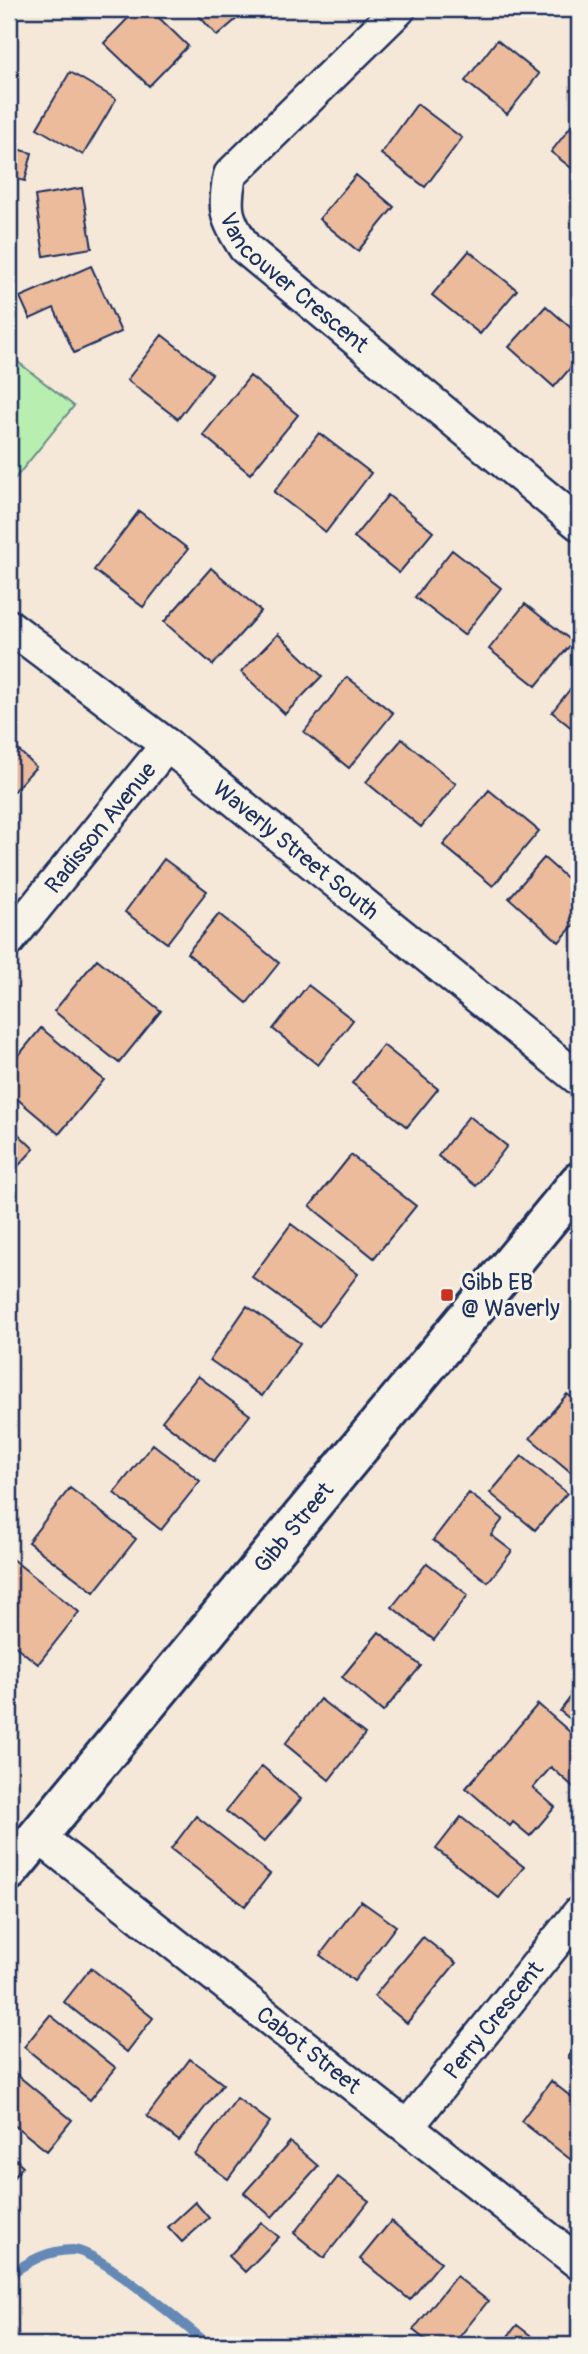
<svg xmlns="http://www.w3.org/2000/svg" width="588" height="2354" viewBox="0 0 588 2354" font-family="Pangolin,sans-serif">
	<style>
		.green { fill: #b8efb1; stroke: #6a8f88; stroke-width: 2 }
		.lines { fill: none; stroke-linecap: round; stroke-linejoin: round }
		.stream { stroke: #6589b6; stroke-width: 10 }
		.building { fill: #ecbb9c; stroke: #1b2f5e; stroke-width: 2 }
		.minor-casing { stroke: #1b2f5e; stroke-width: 37 }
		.secondary-casing { stroke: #1b2f5e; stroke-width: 44 }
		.minor { stroke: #f7f3e8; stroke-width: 32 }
		.secondary { stroke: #f7f3e8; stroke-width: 38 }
		.poi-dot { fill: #c8321e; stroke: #f7f3e8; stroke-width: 2.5 }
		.labels { text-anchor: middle; stroke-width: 6; stroke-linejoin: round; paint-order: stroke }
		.street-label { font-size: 23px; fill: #1b2f5e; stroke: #f7f3e8 }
		.poi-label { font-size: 23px; fill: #1b2f5e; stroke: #f7f3e8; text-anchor: start }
	</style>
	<rect width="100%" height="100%" fill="#f5e8d9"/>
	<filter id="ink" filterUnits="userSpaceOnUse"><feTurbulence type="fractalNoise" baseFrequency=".0143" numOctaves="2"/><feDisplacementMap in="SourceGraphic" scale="14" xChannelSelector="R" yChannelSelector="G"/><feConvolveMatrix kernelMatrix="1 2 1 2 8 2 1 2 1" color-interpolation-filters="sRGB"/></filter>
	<g filter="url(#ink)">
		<!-- green -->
		<path class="green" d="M9 355 74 406 9 486Z"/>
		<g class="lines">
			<!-- stream -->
			<path class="stream" d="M9 2275C30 2261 47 2250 73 2250 98 2250 185 2326 209 2345"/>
		</g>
		<!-- building -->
		<path class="building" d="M137 9H150L188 46 149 86 104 43Z
			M193 9H248L217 36Z
			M497 40 539 74 507 114 465 81Z
			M70 72 116 99 83 155 37 128Z
			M417 104 462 138 425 187 381 154Z
			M579 116V174L551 152Z
			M9 147 32 153 25 181 9 177Z
			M356 175 394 207 358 251 319 219Z
			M82 188 92 248 44 256 35 196Z
			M469 251 517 290 480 334 432 295Z
			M91 266 121 332 74 353 54 308 30 319 20 297Z
			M546 306 579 335V358L554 387 509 347Z
			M162 335 212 374 178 419 127 380Z
			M250 376 298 415 250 474 203 435Z
			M319 433 371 473 326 532 274 492Z
			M388 495 433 532 399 573 354 537Z
			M139 511 188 549 143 607 94 570Z
			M452 550 501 588 464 635 415 597Z
			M211 568 261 611 213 665 164 622Z
			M525 604 573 642 536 686 489 649Z
			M278 634 322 676 285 714 241 672Z
			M347 677 393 713 349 768 304 732Z
			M579 678V734L552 712Z
			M402 739 456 784 421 827 366 782Z
			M9 741 36 767 9 796Z
			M489 790 539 831 493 886 443 845Z
			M544 858 579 889V919L559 942 509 898Z
			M164 859 207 891 167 943 125 912Z
			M219 914 279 963 247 1003 187 953Z
			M97 959 161 1011 119 1063 54 1011Z
			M308 985 353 1020 318 1065 273 1029Z
			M41 1028 104 1080 59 1134 9 1092V1067Z
			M383 1045 438 1089 407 1127 352 1083Z
			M469 1116 507 1146 476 1186 438 1156Z
			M9 1125 34 1149 9 1176Z
			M351 1155 416 1206 374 1258 310 1206Z
			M291 1224 358 1274 319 1326 252 1277Z
			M247 1306 300 1343 262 1396 210 1360Z
			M198 1376 250 1415 214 1461 162 1421Z
			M567 1394 579 1403V1479L530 1438Z
			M153 1444 200 1481 161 1530 114 1493Z
			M522 1456 567 1493 535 1530 490 1493Z
			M70 1488 136 1539 94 1592 28 1542Z
			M469 1493 503 1519 491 1535 512 1551 488 1582 433 1540Z
			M12 1559 79 1612 38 1664 9 1641V1563Z
			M427 1563 468 1595 434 1640 392 1607Z
			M379 1632 421 1666 383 1712 342 1677Z
			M9 1675 18 1682 9 1695Z
			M579 1686V1726L560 1711Z
			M320 1699 365 1734 329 1780 285 1744Z
			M538 1704 579 1740V1792L551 1767 533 1788 555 1807 530 1836 513 1822 510 1826 466 1788Z
			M262 1766 301 1799 264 1842 226 1811Z
			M196 1816 270 1874 245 1906 171 1849Z
			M461 1817 524 1867 499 1898 436 1849Z
			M361 1901 396 1926 354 1981 320 1955Z
			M423 1937 456 1963 407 2023 374 1996Z
			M91 1968 153 2018 127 2052 64 2002Z
			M50 2015 116 2068 90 2100 24 2047Z
			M579 2044V2066L568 2057Z
			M190 2059 223 2084 179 2141 147 2116Z
			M11 2070 72 2120 47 2151 9 2121Z
			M551 2081 579 2103V2166L521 2121Z
			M237 2098 270 2122 228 2179 195 2155Z
			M290 2142 318 2166 272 2217 244 2193Z
			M9 2153 23 2166 9 2183Z
			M338 2177 369 2201 324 2258 294 2233Z
			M195 2202 209 2218 182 2242 168 2227Z
			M391 2221 441 2262 410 2300 360 2259Z
			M261 2222 279 2237 245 2272 229 2256Z
			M456 2276 488 2301 453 2345H432L413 2330Z
			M517 2325 543 2345H501Z"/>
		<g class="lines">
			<!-- minor casing -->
			<g class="minor-casing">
				<g id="minor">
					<path id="s1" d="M399 9 230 175C223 209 226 219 245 248L579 524"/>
					<path id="s2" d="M9 626 167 745 579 1079"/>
					<path id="s3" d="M9 940 167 745"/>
					<path id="s4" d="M38 1836 579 2263"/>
					<path id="s5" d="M408 2126 579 1913"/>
				</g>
			</g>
			<!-- secondary casing -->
			<g class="secondary-casing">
				<g id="secondary">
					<path id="s6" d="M9 1871 579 1182"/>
				</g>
			</g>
			<!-- minor -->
			<use href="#minor" class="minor"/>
			<!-- secondary -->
			<use href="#secondary" class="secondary"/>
		</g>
	</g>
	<!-- markers -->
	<rect class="poi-dot" x="440" y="1288" width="14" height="14" rx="3.5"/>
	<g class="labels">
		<!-- street labels -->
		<g class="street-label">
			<text dy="8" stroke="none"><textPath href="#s1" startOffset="373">Vancouver Crescent</textPath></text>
			<text dy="8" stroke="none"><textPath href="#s3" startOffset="145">Radisson Avenue</textPath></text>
			<text dy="8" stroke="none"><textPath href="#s2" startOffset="364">Waverly Street South</textPath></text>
			<text dy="8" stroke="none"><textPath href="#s6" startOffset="446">Gibb Street</textPath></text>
			<text dy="8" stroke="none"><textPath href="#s5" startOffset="136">Perry Crescent</textPath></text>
			<text dy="8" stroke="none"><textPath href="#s4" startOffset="345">Cabot Street</textPath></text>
		</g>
		<!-- poi labels -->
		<g class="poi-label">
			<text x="461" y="1290">Gibb EB<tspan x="461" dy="26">@ Waverly</tspan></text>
		</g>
	</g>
	<!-- margin -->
	<rect width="588" height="2354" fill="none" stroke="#f7f3e8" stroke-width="35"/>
	<rect x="18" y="18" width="553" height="2319" fill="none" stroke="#1b2f5e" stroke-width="2.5" filter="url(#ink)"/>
</svg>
